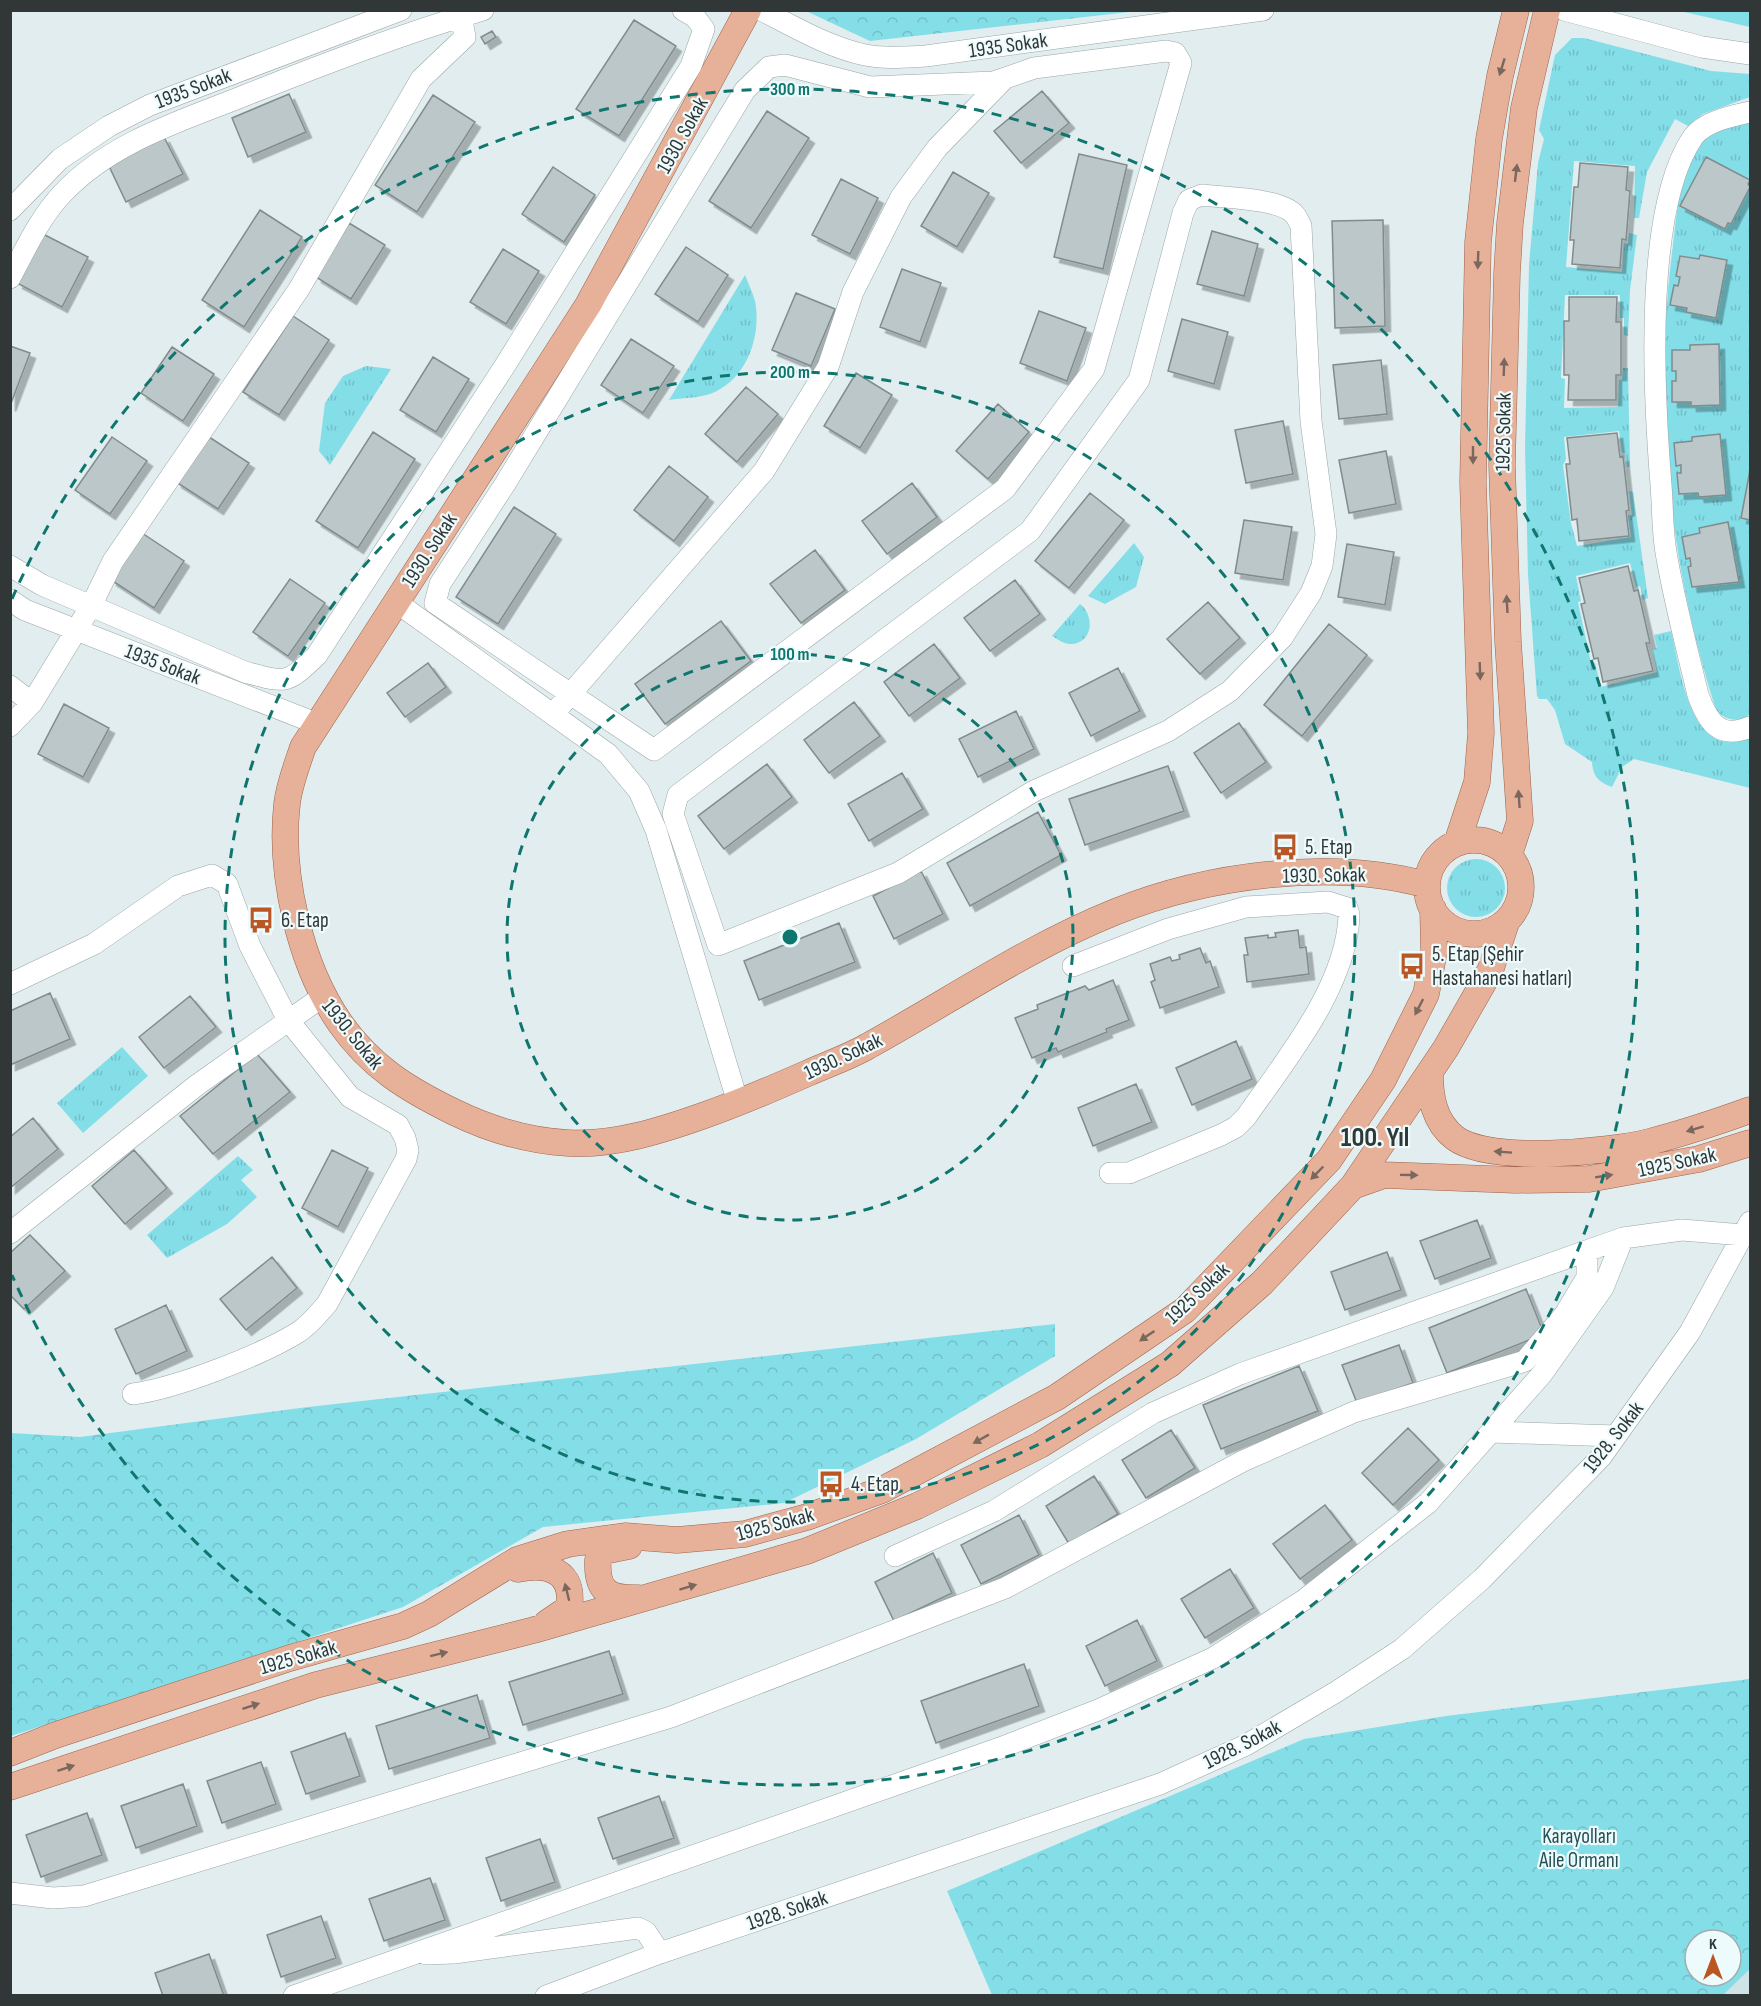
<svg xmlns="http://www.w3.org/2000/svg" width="1761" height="2006" viewBox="0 0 1761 2006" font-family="'Sofia Sans Condensed',sans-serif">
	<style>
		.built { fill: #cee4e6 }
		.grass { fill: url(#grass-tufts) }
		.forest { fill: url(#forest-crowns); fill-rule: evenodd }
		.building { fill: #bbc7c9; stroke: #808c8d; stroke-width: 1.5; filter: url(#shadow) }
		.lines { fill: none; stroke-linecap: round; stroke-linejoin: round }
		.minor-casing { stroke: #9aa6a7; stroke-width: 22 }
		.major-casing { stroke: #9d644a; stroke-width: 27 }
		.minor { stroke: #fff; stroke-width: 21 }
		.major { stroke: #e7b099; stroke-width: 26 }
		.oneway { fill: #7a675e }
		.ring { fill: none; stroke: #0f766e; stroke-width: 3; stroke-dasharray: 10 8 }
		.labels { text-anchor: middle; stroke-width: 4.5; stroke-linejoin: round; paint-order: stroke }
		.street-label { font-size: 21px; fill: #313637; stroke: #eefbfc }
		.poi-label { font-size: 21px; fill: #313637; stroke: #eefbfc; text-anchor: start }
		.park-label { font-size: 21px; fill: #265156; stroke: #eefbfc }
		.district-label { font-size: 27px; font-weight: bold; fill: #2f393a; stroke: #eefbfc }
		.centre { fill: #0f766e; stroke: #eefbfc; stroke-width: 3 }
		.ring-label { font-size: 18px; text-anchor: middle; font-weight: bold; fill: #0f766e; stroke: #eefbfc; stroke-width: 4.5; stroke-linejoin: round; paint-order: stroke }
	</style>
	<defs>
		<pattern id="grass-tufts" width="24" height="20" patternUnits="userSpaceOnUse" patternTransform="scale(1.5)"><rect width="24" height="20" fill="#84dee8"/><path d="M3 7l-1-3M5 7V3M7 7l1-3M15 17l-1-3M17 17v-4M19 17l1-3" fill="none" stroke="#72bfc8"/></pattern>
		<pattern id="forest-crowns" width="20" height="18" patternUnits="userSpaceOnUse" patternTransform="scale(1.5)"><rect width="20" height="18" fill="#84dee8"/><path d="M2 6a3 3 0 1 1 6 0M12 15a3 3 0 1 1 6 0" fill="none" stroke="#72bfc8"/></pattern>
		<filter id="shadow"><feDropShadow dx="5.5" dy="5.5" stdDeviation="0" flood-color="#0004"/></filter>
	</defs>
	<rect width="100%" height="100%" fill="#e1edef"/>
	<!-- built -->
	<path class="built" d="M1750 1969V1995H1723Z"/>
	<!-- grass -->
	<path class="grass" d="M1680 11H1750V27Z
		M1572 38H1584L1711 71 1750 74V97L1703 114 1688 126 1675 119 1647 172 1639 218H1634L1635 166 1574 161 1566 267 1622 272 1624 243 1628 244 1629 233 1637 235 1630 290 1628 336 1624 335V318H1620V295H1565L1561 378 1565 379 1564 408 1618 407 1619 380H1622L1623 368H1628L1630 467H1627L1625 453H1622L1619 431 1564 437 1566 459 1563 465 1571 523 1577 546 1631 537 1628 515H1632L1629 491 1633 492 1648 598 1643 600 1640 586 1636 587 1630 563 1576 576 1581 601 1578 602 1591 663H1595L1601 687 1657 672 1652 649 1657 648 1654 635 1671 631C1679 662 1687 738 1727 742 1735 743 1743 740 1750 738V788L1634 759 1622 767 1612 787C1598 782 1593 776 1592 762L1565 744 1555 710 1547 699H1539L1537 696 1528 575 1525 448 1529 265 1538 163 1544 139 1539 130 1555 55Z
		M1750 120V714C1740 723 1725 721 1716 710 1668 560 1652 401 1673 245 1677 211 1680 170 1701 141 1710 128 1736 125 1750 120Z
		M745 275C748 283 753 293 755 301 762 337 746 381 710 394 698 398 682 398 669 400Z
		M366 366 391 369 330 465 319 451 325 403 343 376Z
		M1134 543 1144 557 1136 587 1105 604 1088 596Z
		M1080 604C1096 617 1092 644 1070 644 1064 644 1057 639 1052 636Z
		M1447 888a29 29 0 1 1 58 0a29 29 0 1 1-58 0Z
		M122 1047 148 1076 83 1133 57 1103Z
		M238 1156 253 1170 241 1180 257 1197 227 1224 167 1258 147 1235Z"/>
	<!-- forest -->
	<path class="forest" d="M806 11V10L1138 11 870 41Z
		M1055 1324V1356L916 1439 784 1503 543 1527 403 1607 11 1736V1433L80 1437 308 1407Z
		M1750 1679V1969L1723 1995H992L947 1891 1304 1739 1446 1716ZM1695 1940H1731V1976H1695Z"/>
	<!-- building -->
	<path class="building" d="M634 20 676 46 619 136 576 109Z
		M492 31 496 37 485 44 481 37Z
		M1042 91 1069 123 1021 163 994 131Z
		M289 94 306 132 248 157 232 118Z
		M433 95 475 122 417 212 375 185Z
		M767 111 809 138 751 228 709 201Z
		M164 137 183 174 126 202 108 164Z
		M1079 154 1127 165 1103 269 1054 257Z
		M1706 157 1750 180 1748 184 1750 187 1731 224 1728 223 1725 229 1680 206Z
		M1580 163 1628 167 1626 190 1630 191 1626 240 1622 239 1620 268 1572 264 1574 240H1570L1574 187H1578Z
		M553 167 595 195 564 242 522 214Z
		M953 172 989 193 957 247 921 226Z
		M841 179 878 198 850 254 812 235Z
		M260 210 302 237 244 327 202 300Z
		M1383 220 1385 326 1335 328 1332 221Z
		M349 223 385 245 351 299 316 277Z
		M1212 231 1258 244 1244 296 1197 284Z
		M43 234 88 257 62 307 17 283Z
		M686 247 728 275 698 322 655 294Z
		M503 249 539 271 506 324 470 302Z
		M1700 255 1727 260 1716 318 1686 312 1687 308 1670 305 1674 285 1678 286 1680 277 1676 276 1680 256 1699 259Z
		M902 269 941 283 920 342 880 327Z
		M796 293 835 309 811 366 772 350Z
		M1569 297H1617L1616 322H1621V375H1616V400H1568L1569 375H1564V321H1569Z
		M1039 311 1086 328 1067 381 1020 363Z
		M293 316 329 340 279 415 243 392Z
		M1182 319 1228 332 1214 384 1168 371Z
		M631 339 674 366 643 413 601 385Z
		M1719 344 1720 405 1691 406V402H1672V381H1676V371H1672V350H1690V345Z
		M10 346 30 353 10 406Z
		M172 347 214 374 183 421 141 393Z
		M433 357 469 379 436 432 400 410Z
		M1381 360 1387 414 1339 419 1333 365Z
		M856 373 892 395 860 448 824 426Z
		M746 387 778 414 737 462 705 434Z
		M998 404 1029 432 988 479 956 451Z
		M1283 421 1293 474 1246 483 1235 430Z
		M373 432 415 459 358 548 316 521Z
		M1617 433 1620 457 1623 456 1629 510 1626 511 1629 536 1579 541 1577 519 1572 520 1566 464H1570L1567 438Z
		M1720 434 1726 495 1699 497 1698 493 1679 494 1677 473H1681V465L1676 466 1674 443 1692 441V437Z
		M206 435 249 463 218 509 176 482Z
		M112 437 147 461 110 514 75 490Z
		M1386 451 1396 504 1349 513 1339 460Z
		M669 466 708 497 674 541 634 510Z
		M1750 470V520L1741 518Z
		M912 483 937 517 887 554 862 521Z
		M1090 493 1124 520 1069 588 1035 561Z
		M514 507 556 534 498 624 456 597Z
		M1244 520 1292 527 1283 580 1235 573Z
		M1728 522 1739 582 1692 587 1688 567 1691 566 1690 558 1686 559 1682 537 1700 533 1699 528Z
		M142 533 184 561 154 608 111 580Z
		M1347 544 1394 552 1385 605 1338 597Z
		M815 550 845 590 801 623 770 584Z
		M1628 566 1634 591 1638 590 1650 643H1646L1653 671 1603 682 1598 658 1594 659 1581 604 1585 603 1579 578Z
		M290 579 325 603 288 656 253 632Z
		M1015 580 1040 614 990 651 964 618Z
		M1208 602 1240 638 1200 674 1167 639Z
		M721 621 751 661 665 724 635 684Z
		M1329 624 1367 655 1302 736 1264 705Z
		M934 644 960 678 909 716 884 682Z
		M428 663 446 687 405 717 387 693Z
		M1118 668 1140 711 1091 736 1069 693Z
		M854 702 880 736 829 773 804 740Z
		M64 704 109 728 83 777 38 754Z
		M1016 711 1034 749 978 777 959 739Z
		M1239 723 1266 762 1221 793 1194 753Z
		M767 764 792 797 724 849 698 816Z
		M1168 766 1184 811 1085 845 1069 799Z
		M902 773 923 809 869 841 848 804Z
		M1038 812 1061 855 970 906 947 863Z
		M921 871 943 914 894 939 873 896Z
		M839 923 855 962 759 1000 744 961Z
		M1298 930 1300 948 1306 947 1309 974 1247 982 1244 955H1248L1245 938 1268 935V938L1276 937 1275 933Z
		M1200 948 1206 963 1210 961 1219 987 1160 1008 1151 982 1155 980 1150 964 1170 957 1172 961 1180 959 1179 955Z
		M1113 980 1129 1020 1106 1029 1107 1032 1058 1052 1056 1048 1032 1058 1015 1018 1038 1009 1037 1005 1085 986 1089 990Z
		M50 993 70 1039 10 1065V1011Z
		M190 996 216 1027 164 1068 139 1037Z
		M1236 1041 1252 1079 1192 1105 1176 1068Z
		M257 1054 290 1092 213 1154 180 1116Z
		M1136 1084 1152 1122 1093 1146 1078 1108Z
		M33 1118 58 1149 10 1188V1137Z
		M134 1150 167 1188 125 1224 92 1186Z
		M332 1150 368 1168 338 1227 302 1208Z
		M1477 1220 1491 1258 1435 1279 1420 1241Z
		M30 1235 65 1271 24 1309 10 1295V1253Z
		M1387 1252 1401 1290 1345 1310 1331 1272Z
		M272 1257 297 1288 246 1330 220 1299Z
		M1526 1289 1544 1334 1447 1373 1429 1328Z
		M166 1305 187 1351 136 1374 115 1329Z
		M1399 1345 1413 1383 1357 1403 1342 1365Z
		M1299 1366 1318 1411 1221 1449 1203 1405Z
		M1408 1428 1439 1460 1393 1505 1362 1473Z
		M1171 1430 1195 1468 1146 1498 1122 1460Z
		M1094 1476 1118 1514 1069 1544 1046 1506Z
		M1325 1505 1352 1540 1300 1579 1273 1544Z
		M1019 1515 1039 1555 981 1584 961 1545Z
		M933 1553 952 1593 894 1621 875 1582Z
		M1230 1569 1254 1608 1205 1638 1181 1599Z
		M1137 1620 1157 1661 1105 1686 1086 1646Z
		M609 1651 623 1694 523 1725 509 1682Z
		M1024 1664 1039 1706 936 1743 921 1701Z
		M477 1695 490 1738 389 1769 376 1726Z
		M345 1733 360 1776 306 1794 291 1752Z
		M261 1762 276 1804 222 1823 207 1781Z
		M183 1784 197 1826 136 1848 121 1806Z
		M659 1796 674 1838 613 1859 598 1818Z
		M87 1813 102 1855 41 1877 26 1835Z
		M540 1839 555 1882 501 1901 486 1858Z
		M430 1878 445 1920 384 1941 369 1899Z
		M321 1916 336 1958 281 1977 267 1935Z
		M209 1954 224 1996H163L155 1973Z"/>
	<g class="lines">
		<!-- minor casing -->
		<g class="minor-casing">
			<path id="minor" d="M761 10C795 27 828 47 865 55 885 59 906 57 926 56L1263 10
				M1564 10 1702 47 1750 54
				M1166 51 1175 53 1181 63 1094 369 1005 489 654 750 435 603 440 584 505 484 745 90 769 67 785 65 870 87 994 82 1034 68Z
				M1750 112C1732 116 1705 121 1693 137 1643 210 1654 398 1661 485 1663 509 1662 534 1667 558 1675 604 1687 649 1698 695 1708 722 1719 740 1750 727
				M1202 195C1224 198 1279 198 1294 214 1297 217 1299 222 1301 226L1311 421 1326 534 1322 566 1311 593 1282 638 1230 691 1168 731 1034 791 898 873 718 945 673 814 678 795 1030 531 1139 380 1183 213 1189 200Z
				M10 210 60 159 109 126 150 105 401 10
				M10 278C26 248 40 217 63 193 112 141 182 121 246 95 324 64 402 34 483 10
				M10 566 42 585 245 672C286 683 286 685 317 655L506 364 691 66 704 29 695 17 683 10
				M10 600 25 610 318 724
				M396 602 608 754 639 791 656 830 738 1103
				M10 686 32 703
				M554 713 764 471 828 367 853 292 901 197 937 148 1003 80
				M10 726 32 703 91 606 113 561 299 289 421 79 465 37 460 10
				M1073 966 1168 929 1246 907 1328 902 1347 908 1349 915C1347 986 1285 1061 1246 1117L1236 1127 1221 1135 1129 1173H1110
				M10 984 94 944 178 886 212 875 227 884 250 946 288 1020 350 1097 398 1125 405 1138 408 1150 406 1159 327 1304C318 1314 309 1326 297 1333 259 1356 177 1388 133 1394
				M10 1233 197 1085 322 997
				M1491 1432 1616 1436
				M895 1556 994 1511 1153 1413 1240 1374 1623 1238 1682 1230 1743 1235
				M10 1893 53 1898 84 1896 671 1717 1005 1588 1243 1461 1354 1412 1525 1361 1565 1314 1587 1277V1251
				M426 1954 454 1953 638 1928 646 1932 660 1953
				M294 1996 1000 1748 1098 1710 1213 1658 1304 1600 1428 1503 1542 1374 1603 1288 1623 1238
				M546 1996 660 1953 1160 1784 1246 1745 1336 1692 1402 1649 1482 1579 1601 1457 1690 1332 1750 1222"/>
		</g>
		<!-- major casing -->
		<g class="major-casing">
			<path id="major" d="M748 10 588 305 303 747C297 765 289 785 287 804 279 874 300 965 340 1023 371 1067 407 1089 454 1112 489 1129 529 1141 568 1143 613 1146 663 1130 705 1115 740 1103 774 1088 808 1073 828 1064 849 1057 868 1046 950 1001 1028 947 1115 912 1207 875 1331 858 1427 885
				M1427 887a47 47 0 1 1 94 0a47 47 0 1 1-94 0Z
				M1457 843 1477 782 1481 733 1473 482 1478 242 1489 139 1500 76 1516 10
				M1509 855 1520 821 1508 642 1502 465 1507 273 1510 223 1524 108 1547 10
				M1430 1073C1430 1097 1434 1122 1455 1138 1490 1164 1608 1152 1649 1142 1684 1133 1717 1122 1750 1110
				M1353 1186 1384 1175 1516 1180 1589 1179 1699 1159 1750 1143
				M629 1546 604 1551 598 1559C596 1591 608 1599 638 1598
				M518 1569C548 1563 575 1571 569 1608L547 1623
				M10 1753 56 1735 290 1658 403 1626 429 1614 517 1560 568 1544 625 1536 677 1540 745 1534 807 1517 882 1490 1057 1397 1185 1310 1329 1160 1383 1080 1426 994 1434 952 1433 909
				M10 1787 316 1685 534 1630 807 1551 917 1506 1040 1445 1170 1364 1262 1283 1353 1186 1446 1048 1490 971 1506 923"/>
		</g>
		<!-- minor -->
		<use href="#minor" class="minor"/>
		<!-- major -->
		<use href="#major" class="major"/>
	</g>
	<!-- one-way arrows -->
	<defs><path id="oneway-solid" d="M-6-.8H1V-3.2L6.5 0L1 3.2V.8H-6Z" transform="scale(1.5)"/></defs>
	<g class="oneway">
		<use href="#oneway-solid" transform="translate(1502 67) rotate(107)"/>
		<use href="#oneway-solid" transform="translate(1516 173) rotate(-83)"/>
		<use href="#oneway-solid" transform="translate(1478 260) rotate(92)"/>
		<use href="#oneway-solid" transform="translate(1504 367) rotate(-88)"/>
		<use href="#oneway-solid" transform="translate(1473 455) rotate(90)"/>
		<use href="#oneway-solid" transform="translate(1507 604) rotate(-93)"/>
		<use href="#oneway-solid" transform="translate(1480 671) rotate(88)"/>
		<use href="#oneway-solid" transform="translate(1519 799) rotate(-94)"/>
		<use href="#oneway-solid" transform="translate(1419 1007) rotate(117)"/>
		<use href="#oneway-solid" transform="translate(1695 1129) rotate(163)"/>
		<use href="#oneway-solid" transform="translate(1503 1152) rotate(-176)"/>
		<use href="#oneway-solid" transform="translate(1317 1173) rotate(134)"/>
		<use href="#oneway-solid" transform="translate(1409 1175) rotate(1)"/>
		<use href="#oneway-solid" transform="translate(1604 1176) rotate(-9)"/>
		<use href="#oneway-solid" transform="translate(1147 1336) rotate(146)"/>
		<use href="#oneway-solid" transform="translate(981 1439) rotate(151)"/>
		<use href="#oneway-solid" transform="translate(688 1587) rotate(-17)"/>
		<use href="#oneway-solid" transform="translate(567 1592) rotate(-104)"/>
		<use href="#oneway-solid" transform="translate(439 1654) rotate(-14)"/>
		<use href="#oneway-solid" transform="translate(251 1706) rotate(-18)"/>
		<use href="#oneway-solid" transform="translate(66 1768) rotate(-18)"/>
	</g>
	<!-- distance rings -->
	<g class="ring">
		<circle cx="790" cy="937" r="283"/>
		<circle cx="790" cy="937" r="565"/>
		<path d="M12 599A848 848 0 1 1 12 1275"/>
	</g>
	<!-- icons -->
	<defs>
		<g id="bus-bare" transform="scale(2.07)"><path d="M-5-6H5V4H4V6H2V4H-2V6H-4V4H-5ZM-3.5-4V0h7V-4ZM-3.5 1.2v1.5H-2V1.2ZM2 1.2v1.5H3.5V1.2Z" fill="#ba5524" stroke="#eefbfc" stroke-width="2.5" paint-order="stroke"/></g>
	</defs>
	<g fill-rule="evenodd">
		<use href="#bus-bare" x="1285" y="847"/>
		<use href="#bus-bare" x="261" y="920"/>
		<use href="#bus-bare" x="1412" y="966"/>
		<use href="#bus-bare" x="831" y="1484"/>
	</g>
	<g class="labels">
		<!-- street labels -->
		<g class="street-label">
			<text transform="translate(1008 45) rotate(-8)" y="7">1935 Sokak</text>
			<text transform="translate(193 88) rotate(-21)" y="7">1935 Sokak</text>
			<text transform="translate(682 135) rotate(-61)" y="7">1930. Sokak</text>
			<text transform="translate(1503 432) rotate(-89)" y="7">1925 Sokak</text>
			<text transform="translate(429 550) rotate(-57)" y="7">1930. Sokak</text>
			<text transform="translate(163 664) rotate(21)" y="7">1935 Sokak</text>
			<text transform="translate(1324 875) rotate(-1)" y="7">1930. Sokak</text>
			<text transform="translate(353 1034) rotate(51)" y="7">1930. Sokak</text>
			<text transform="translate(843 1056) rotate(-25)" y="7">1930. Sokak</text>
			<text transform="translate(1677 1162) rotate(-12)" y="7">1925 Sokak</text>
			<text transform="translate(1197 1293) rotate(-43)" y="7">1925 Sokak</text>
			<text transform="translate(1613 1437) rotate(-52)" y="7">1928. Sokak</text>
			<text transform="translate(775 1524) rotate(-15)" y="7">1925 Sokak</text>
			<text transform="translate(298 1657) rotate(-16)" y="7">1925 Sokak</text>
			<text transform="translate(1242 1744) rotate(-27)" y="7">1928. Sokak</text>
			<text transform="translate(787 1910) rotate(-19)" y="7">1928. Sokak</text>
		</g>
		<!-- poi labels -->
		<g class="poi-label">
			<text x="1305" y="854">5. Etap</text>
			<text x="281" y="927">6. Etap</text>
			<text x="1432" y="961">5. Etap (Şehir<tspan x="1432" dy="24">Hastahanesi hatları)</tspan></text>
			<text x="851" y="1491">4. Etap</text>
		</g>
		<!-- park labels -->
		<g class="park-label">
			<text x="1579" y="1843">Karayolları<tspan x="1579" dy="24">Aile Ormanı</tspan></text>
		</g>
		<!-- district labels -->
		<g class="district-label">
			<text x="1375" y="1146">100. Yıl</text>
		</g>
	</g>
	<circle cx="790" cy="937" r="9" class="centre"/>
	<g class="ring-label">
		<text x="790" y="95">300 m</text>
		<text x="790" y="378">200 m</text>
		<text x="790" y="660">100 m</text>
	</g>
	<!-- border -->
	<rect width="1761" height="2006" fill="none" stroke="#313637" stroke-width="24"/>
	<!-- north arrow -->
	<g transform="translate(1713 1958)"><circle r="28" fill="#eefbfc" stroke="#a2acad" stroke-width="1.5"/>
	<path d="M0-4.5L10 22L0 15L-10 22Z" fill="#ba5524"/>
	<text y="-9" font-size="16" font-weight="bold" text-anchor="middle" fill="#313637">K</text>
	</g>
</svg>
